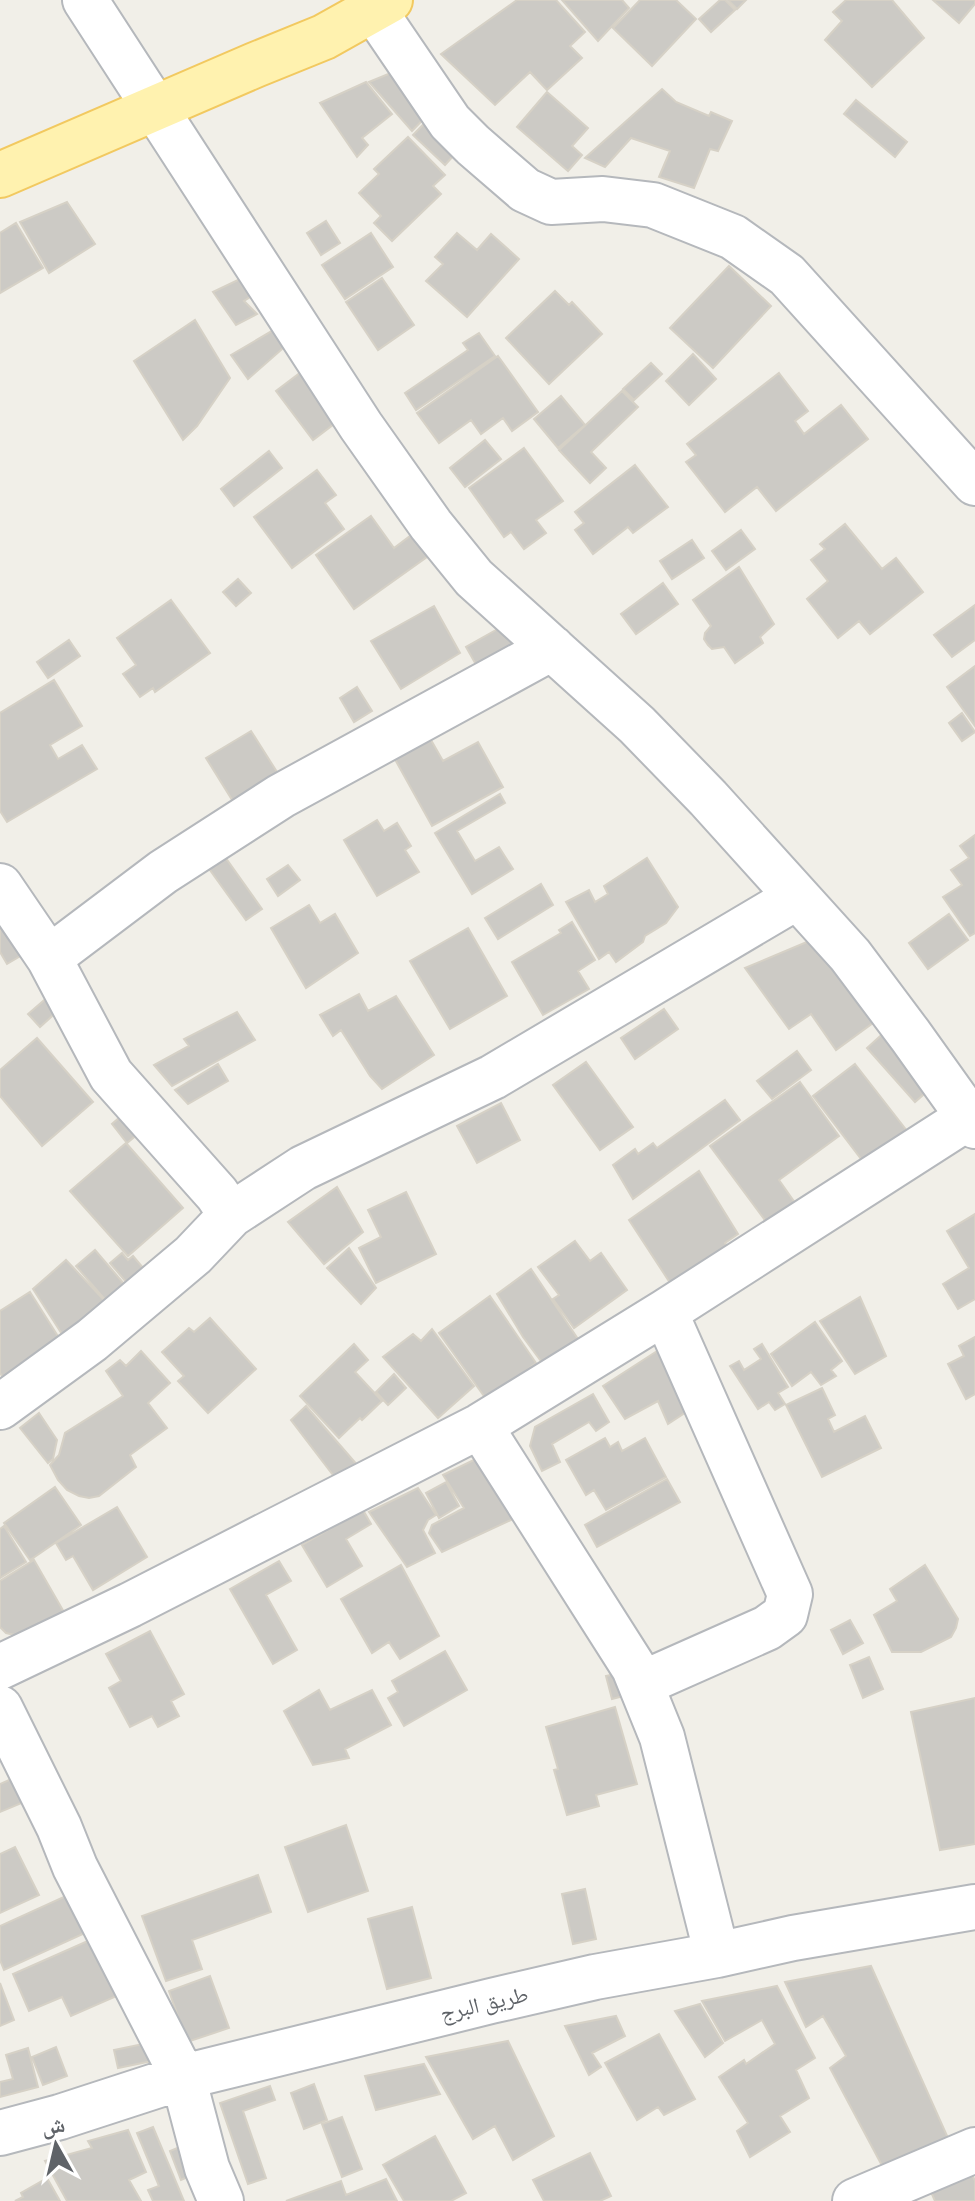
<svg xmlns="http://www.w3.org/2000/svg" width="975" height="2201" viewBox="0 0 975 2201" font-family="'Public Sans','Noto Naskh Arabic',sans-serif">
	<style>
		.building { fill: #cccac5; stroke: #d6d1c6; stroke-width: 2 }
		.lines { fill: none; stroke-linecap: round; stroke-linejoin: round }
		.minor-casing { stroke: #b5b8bc; stroke-width: 48 }
		.major-casing { stroke: #f2c960; stroke-width: 48 }
		.minor { stroke: #fff; stroke-width: 44 }
		.major { stroke: #fff2af; stroke-width: 44 }
		.labels { text-anchor: middle; stroke-width: 6; stroke-linejoin: round; paint-order: stroke }
		.street-label { font-size: 22px; fill: #5f6368; stroke: #fff }
	</style>
	<rect width="100%" height="100%" fill="#f1efe8"/>
	<!-- building -->
	<path class="building" d="M517 0H556L585 32 570 46 582 58 547 90 530 72 495 105 441 54Z
		M562 0H622L629 8 598 41Z
		M640 0H676L696 19 652 66 613 28Z
		M720 0H725L735 10 711 32 699 19Z
		M728 0H746L737 9Z
		M846 0H892L924 38 872 87 825 40 842 21 833 12Z
		M933 0H975V4L959 23Z
		M408 66 443 99 412 131 369 82Z
		M366 82 392 114 362 138 368 145 357 157 320 103Z
		M662 89 676 102 709 116 711 112 732 121 718 151 710 149 694 188 659 177 670 151 631 138 605 167 585 158Z
		M547 92 588 128 572 146 582 155 568 171 517 127Z
		M856 100 907 142 895 157 844 114Z
		M444 103 475 132 445 165 413 135Z
		M408 137 445 175 433 186 441 194 392 241 374 223 381 216 359 193 379 174 374 169Z
		M67 202 95 244 49 273 20 222Z
		M326 221 340 243 321 255 307 233Z
		M16 223 43 268 0 293V233Z
		M371 233 393 267 345 299 322 265Z
		M457 233 477 250 491 234 519 259 467 317 426 281 443 264 435 257Z
		M729 266 771 306 713 368 670 328Z
		M257 271 266 287 244 301 257 314 236 325 213 292Z
		M382 278 414 325 378 350 346 302Z
		M555 291 569 305 572 302 602 334 549 384 506 338Z
		M299 315 306 328 248 379 231 355Z
		M195 320 230 378 197 426 183 440 134 361Z
		M479 333 495 356 416 410 405 393 468 350 463 343Z
		M693 354 716 379 689 405 666 381Z
		M498 356 538 412 512 431 503 418 481 434 471 420 439 443 417 413Z
		M313 363 350 412 313 440 276 391Z
		M651 363 662 374 634 400 623 389Z
		M779 373 808 411 795 421 804 434 841 405 868 439 776 511 757 487 725 512 686 462 696 455 687 444Z
		M622 391 638 407 591 452 606 468 590 483 559 450Z
		M561 396 585 425 558 448 534 419Z
		M485 440 501 459 465 487 450 468Z
		M524 448 563 501 536 520 546 533 524 549 511 532 504 537 469 488Z
		M269 451 282 468 234 506 221 489Z
		M635 465 668 507 633 533 628 527 593 554 575 530 584 523 575 512Z
		M317 470 336 495 325 503 344 529 292 568 254 517Z
		M371 516 394 548 418 530 434 552 354 609 316 555Z
		M845 524 882 569 896 558 923 592 870 634 859 621 838 638 807 599 828 581 811 560 825 549 820 544Z
		M741 530 755 549 726 570 712 551Z
		M692 540 704 558 672 579 660 561Z
		M739 567 774 624 760 637 763 643 735 663 724 647 712 649 708 645 704 639 705 633 711 626 693 600Z
		M238 579 251 593 236 606 223 592Z
		M663 583 678 604 636 634 621 614Z
		M171 600 210 653 155 692 153 688 140 697 123 674 136 665 117 638Z
		M975 605V640L952 657 934 635Z
		M434 606 460 653 401 689 371 641Z
		M503 626 516 649 479 670 466 647Z
		M69 640 80 656 48 678 37 662Z
		M975 666V726L947 687Z
		M54 680 82 726 50 745 58 759 82 745 97 769 7 822 0 811V713Z
		M357 687 372 711 354 722 340 698Z
		M962 713 975 732 962 741 949 723Z
		M251 731 284 783 239 811 206 758Z
		M427 733 443 761 478 742 503 787 432 826 392 754Z
		M500 794 505 803 457 831 475 861 499 847 513 869 472 894 435 833Z
		M377 820 384 831 397 823 411 846 405 850 419 872 377 896 344 840Z
		M975 835V933L970 936 943 897 962 885 951 870 969 858 960 846Z
		M223 854 262 909 246 920 207 866Z
		M647 858 678 907 666 923 645 936 643 942 616 962 609 952 599 959 566 902 589 890 595 902 608 894 604 886Z
		M288 865 300 880 278 896 267 879Z
		M541 884 553 905 498 939 485 918Z
		M309 905 320 923 335 914 358 953 306 988 271 928Z
		M0 908 29 951 7 964 0 952Z
		M949 914 968 940 928 969 909 943Z
		M572 922 595 960 578 971 589 989 543 1015 512 962 561 933 559 930Z
		M468 928 507 996 450 1029 410 961Z
		M821 936 884 1015 836 1050 811 1014 789 1029 745 968Z
		M359 994 368 1011 396 996 434 1055 382 1089 370 1076 341 1030 333 1036 320 1015Z
		M49 996 60 1009 40 1027 28 1014Z
		M664 1009 678 1029 635 1059 621 1038Z
		M237 1012 255 1040 172 1086 154 1065 189 1046 184 1039Z
		M888 1029 936 1084 915 1102 867 1048Z
		M37 1038 93 1102 42 1146 0 1096V1070Z
		M797 1051 811 1070 772 1099 757 1081Z
		M586 1062 633 1127 600 1150 553 1085Z
		M218 1064 228 1081 188 1104 175 1090Z
		M855 1064 911 1136 868 1168 813 1096Z
		M800 1082 839 1136 779 1180 798 1207 770 1227 710 1146Z
		M725 1100 740 1120 633 1199 613 1165 635 1149 638 1154 653 1143 657 1148Z
		M501 1103 520 1140 477 1163 457 1126Z
		M134 1105 150 1124 127 1143 112 1124Z
		M126 1143 183 1208 128 1256 70 1191Z
		M699 1171 738 1234 725 1243 732 1253 676 1292 629 1220Z
		M337 1187 363 1232 324 1264 288 1222Z
		M406 1192 436 1254 376 1283 359 1248 381 1237 368 1210Z
		M975 1214V1299L958 1309 943 1284 969 1268 947 1231Z
		M575 1241 590 1261 601 1253 627 1290 574 1328 553 1299 559 1295 538 1267Z
		M349 1248 376 1288 361 1304 327 1268Z
		M95 1250 137 1299 107 1302 76 1266Z
		M122 1253 128 1260 133 1256 155 1282 138 1296 110 1263Z
		M66 1260 105 1301 69 1345 33 1289Z
		M531 1269 588 1354 552 1376 523 1337 497 1294Z
		M30 1292 66 1349 9 1386 0 1373V1311Z
		M490 1296 536 1363 518 1377 496 1413 439 1333Z
		M860 1297 886 1356 855 1374 820 1321Z
		M210 1318 256 1369 208 1413 178 1381 184 1376 162 1352 189 1328 194 1332Z
		M815 1322 842 1361 831 1370 836 1376 821 1385 811 1372 792 1386 771 1354Z
		M432 1329 474 1386 438 1418 383 1357 413 1334 421 1341Z
		M975 1337V1394L966 1399 948 1364 964 1356 959 1346Z
		M671 1342 709 1397 668 1424 658 1401 625 1419 603 1386Z
		M354 1344 368 1360 355 1372 382 1401 362 1420 360 1418 339 1438 300 1396Z
		M762 1344 788 1387 778 1393 785 1404 775 1410 769 1402 758 1409 730 1366 739 1361 744 1370 761 1359 754 1349Z
		M141 1351 170 1383 148 1403 167 1428 130 1455 136 1467 99 1496 89 1498 79 1496 67 1490 58 1480 50 1465 59 1455 65 1433 123 1396 106 1371 120 1360 126 1366Z
		M394 1374 406 1388 388 1405 376 1392Z
		M822 1388 835 1415 828 1419 834 1432 865 1416 881 1448 822 1477 786 1405Z
		M593 1394 609 1422 596 1431 589 1422 552 1444 560 1462 542 1471 530 1446 535 1427Z
		M306 1406 359 1467 336 1479 291 1420Z
		M39 1413 57 1440 53 1459 48 1463 20 1428Z
		M605 1438 610 1447 618 1442 622 1451 645 1438 666 1477 606 1510 594 1490 586 1495 566 1460Z
		M484 1455 528 1512 442 1552 429 1533 432 1525 464 1508 443 1475Z
		M667 1479 680 1502 597 1547 585 1525Z
		M446 1482 459 1506 439 1518 426 1493Z
		M55 1487 81 1525 30 1560 4 1523Z
		M418 1488 436 1515 428 1520 423 1530 435 1553 407 1567 369 1512Z
		M117 1507 147 1557 93 1590 73 1556 66 1560 56 1543Z
		M363 1510 371 1524 346 1539 362 1566 327 1587 302 1545Z
		M4 1526 26 1562 0 1578V1529Z
		M34 1560 68 1619 28 1638 6 1633 0 1627V1581Z
		M279 1561 291 1581 266 1595 297 1650 273 1664 230 1589Z
		M401 1565 439 1636 400 1659 389 1642 372 1653 341 1599Z
		M925 1565 958 1619 956 1628 951 1637 921 1652H892L874 1615 897 1601 890 1589Z
		M850 1620 863 1643 843 1654 831 1630Z
		M150 1631 184 1694 171 1701 179 1716 158 1727 152 1716 130 1727 109 1688 121 1681 106 1654Z
		M445 1651 467 1690 404 1726 388 1698 398 1692 392 1681Z
		M869 1657 883 1689 863 1698 850 1665Z
		M633 1670 639 1692 612 1699 606 1676Z
		M319 1690 330 1710 372 1690 391 1725 345 1749 349 1758 313 1765 284 1711Z
		M975 1698V1844L940 1850 911 1712Z
		M615 1707 637 1784 596 1795 599 1806 567 1815 554 1770 558 1769 546 1727Z
		M25 1773 36 1797 0 1812V1784Z
		M346 1825 368 1891 308 1912 285 1847Z
		M15 1847 39 1895 0 1913V1854Z
		M258 1875 271 1912 192 1940 202 1969 166 1981 142 1916Z
		M585 1889 596 1939 573 1944 562 1894Z
		M68 1895 85 1933 4 1970 0 1960V1926Z
		M412 1907 431 1978 387 1989 368 1919Z
		M106 1933 119 1995 71 2016 62 1997 29 2011 13 1974Z
		M871 1966 952 2147 887 2175 830 2068 846 2056 823 2016 806 2027 785 1982Z
		M210 1976 229 2028 187 2042 169 1991Z
		M0 1983 14 2020 0 2026Z
		M777 1986 815 2058 796 2070 809 2098 780 2116 790 2132 750 2157 737 2131 748 2123 719 2077 744 2060 746 2064 775 2044 762 2020 725 2041 702 2001Z
		M700 2004 723 2043 705 2057 675 2011Z
		M616 2016 625 2036 592 2053 601 2067 589 2075 565 2026Z
		M659 2034 695 2099 664 2115 658 2107 637 2120 605 2063Z
		M508 2041 554 2136 513 2160 495 2126 473 2139 426 2057Z
		M153 2042 157 2060 118 2068 114 2050Z
		M56 2047 67 2076 43 2085 32 2057Z
		M28 2048 38 2087 0 2097V2082L13 2079 6 2055Z
		M424 2064 440 2094 376 2110 365 2076Z
		M314 2084 327 2120 304 2129 291 2093Z
		M270 2086 275 2100 243 2111 266 2178 248 2184 220 2103Z
		M342 2117 362 2169 342 2177 322 2124Z
		M153 2127 184 2201H153L148 2190 159 2186 137 2133Z
		M128 2130 146 2172 129 2180 141 2201H67L45 2161 92 2148 88 2141Z
		M206 2136 217 2165 181 2180 170 2151Z
		M435 2136 466 2193 451 2201H404L383 2165Z
		M590 2153 611 2196 600 2201H544L533 2180Z
		M970 2170 975 2181V2201H935L930 2190Z
		M47 2178 60 2201H15L23 2197 21 2193Z
		M386 2179 397 2201H286L341 2181 346 2195Z"/>
	<g class="lines">
		<!-- minor casing -->
		<g class="minor-casing">
			<path id="minor" d="M85 0 361 426 431 525 474 578 637 725 708 798 850 955 910 1035 975 1126
				M367 0 450 122 473 145 525 190 551 202 603 199 653 205 733 237 787 275 975 483
				M0 886 49 958 111 1075 217 1194 231 1215 193 1255 92 1340 0 1407
				M49 958 163 872 281 796 552 648
				M231 1215 303 1168 493 1077 797 897
				M480 1426 634 1668 662 1737 717 1955
				M0 1667 130 1605 480 1426 665 1312 969 1117
				M641 1684 767 1628 785 1615 790 1594 665 1312
				M0 1708 59 1827 75 1867 183 2077 207 2168 221 2201
				M0 2133 60 2117 183 2077 491 2001 595 1977 717 1955 793 1938 975 1907
				M855 2201 975 2150"/>
		</g>
		<!-- major casing -->
		<g class="major-casing">
			<path id="major" d="M0 175 255 65 324 37 390 0"/>
		</g>
		<!-- minor -->
		<use href="#minor" class="minor"/>
		<!-- major -->
		<use href="#major" class="major"/>
	</g>
	<g class="labels">
		<!-- street labels -->
		<g class="street-label">
			<text transform="translate(484 2003) rotate(-13)" y="8">طريق البرج</text>
		</g>
	</g>
	<!-- north arrow -->
	<g transform="translate(56 2145) rotate(352)" stroke="#ffffff" stroke-width="6" paint-order="stroke">
	<path d="M0-6L14 30L0 20L-14 30Z" fill="#5f6368"/>
	<text y="-12" font-size="22" font-weight="bold" text-anchor="middle" fill="#5f6368">ش</text>
	</g>
</svg>
